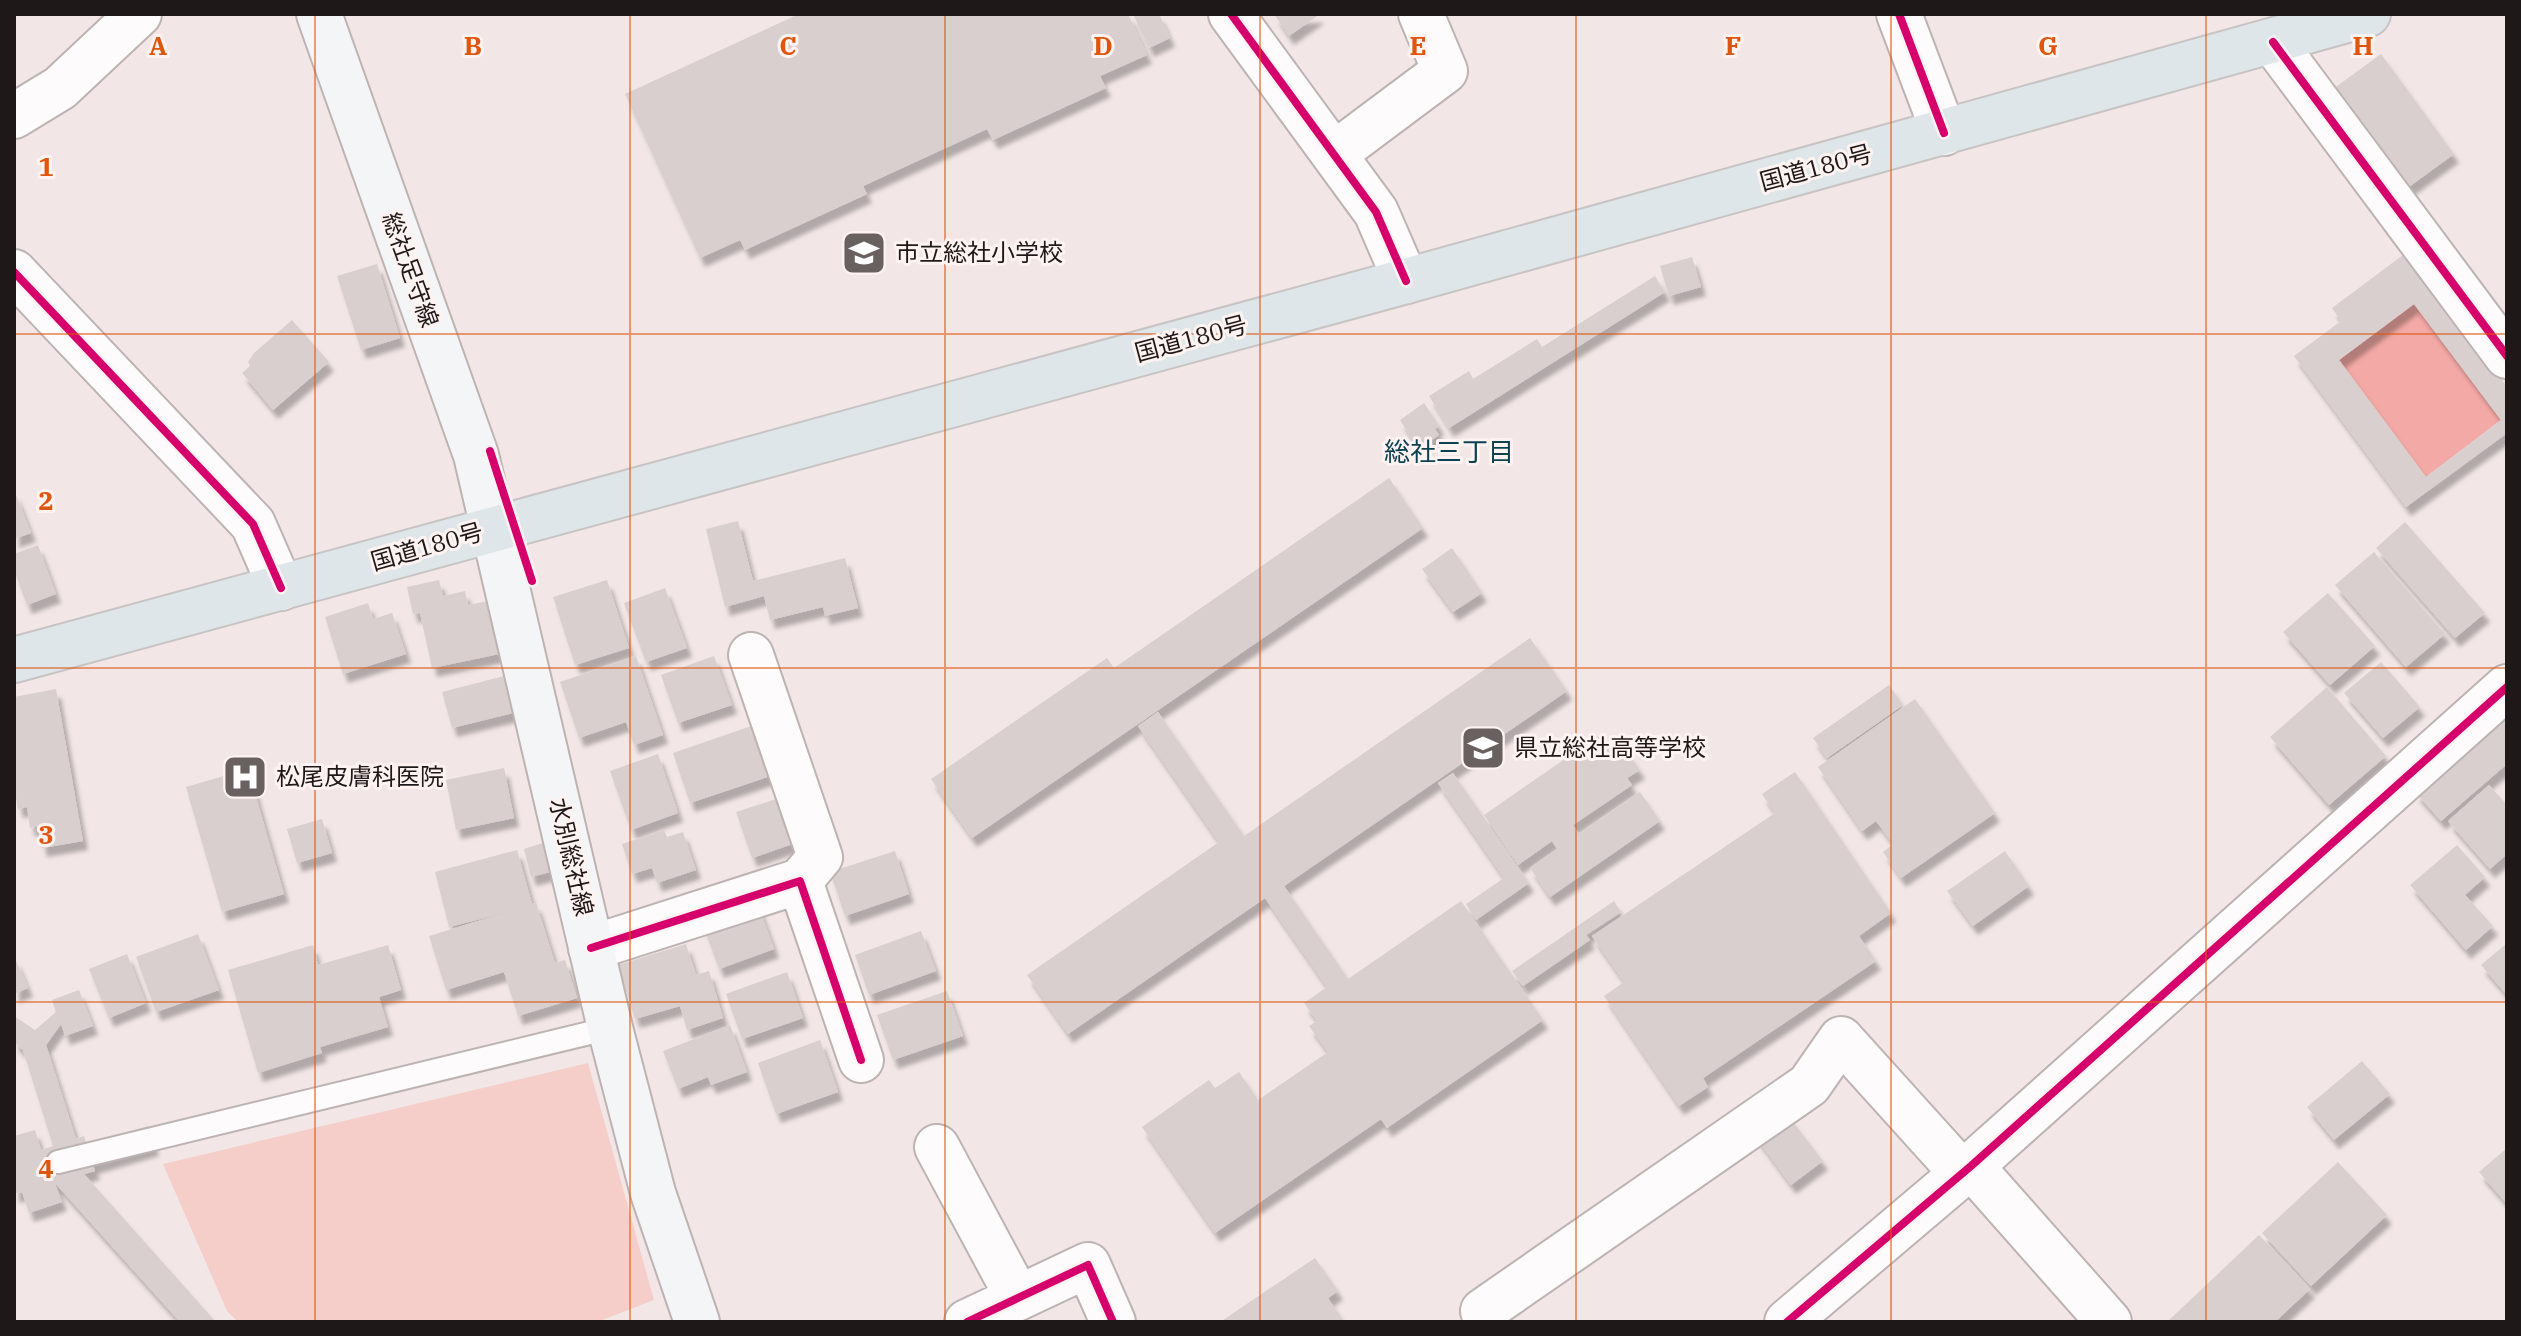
<svg xmlns="http://www.w3.org/2000/svg" width="2521" height="1336" viewBox="0 0 2521 1336" font-family="'IBM Plex Serif','Noto Sans JP',serif">
	<style>
		.green { fill: #f5ceca }
		.water { fill: #f3a9a5 }
		.building { fill: #d8cfce; fill-rule: evenodd; filter: url(#shadow) }
		.lines { fill: none; stroke-linecap: round; stroke-linejoin: round }
		.lane-casing { stroke: #bcb3b2; stroke-width: 26 }
		.street-casing { stroke: #bcb3b2; stroke-width: 48 }
		.secondary-casing { stroke: #bcb3b2; stroke-width: 48 }
		.highway-casing { stroke: #c9c4c4; stroke-width: 48 }
		.lane { stroke: #fdfbfb; stroke-width: 22 }
		.street { stroke: #fdfbfb; stroke-width: 44 }
		.secondary { stroke: #f4f5f6; stroke-width: 44 }
		.highway { stroke: #dee6ea; stroke-width: 44 }
		.cycleway-casing { stroke: #fff3f2; stroke-width: 13 }
		.cycleway { stroke: #d6006c; stroke-width: 8 }
		.grid { fill: none; stroke: #de560d; stroke-width: 2; stroke-opacity: 0.55 }
		.labels { text-anchor: middle; stroke-width: 6; stroke-linejoin: round; paint-order: stroke }
		.street-label { font-size: 24px; fill: #1f1818; stroke: #fff3f2 }
		.poi-label { font-size: 24px; fill: #1f1818; stroke: #fff3f2; text-anchor: start }
		.neighbourhood-label { font-size: 26px; fill: #0c4152; stroke: #fff3f2 }
		.grid-label { font-size: 26px; text-anchor: middle; font-weight: bold; fill: #de560d; stroke: #fff3f2; stroke-width: 6; stroke-linejoin: round; paint-order: stroke }
	</style>
	<defs>
		<filter id="shadow"><feDropShadow dx="5" dy="9" stdDeviation="2" flood-color="#0004"/></filter>
	</defs>
	<rect width="100%" height="100%" fill="#f2e7e6"/>
	<!-- green -->
	<path class="green" d="M588 1063 654 1300 597 1322H238L227 1311 163 1164Z"/>
	<!-- water -->
	<path class="water" d="M2414 304 2501 420 2426 477 2339 360Z"/>
	<!-- building -->
	<path class="building" d="M799 14H1128L1147 55 1100 76 1106 88 993 140 987 129 863 186 867 194 745 250 740 240 700 258 625 94Z
		M1133 14H1159L1170 38 1149 48Z
		M1274 14H1320L1289 36Z
		M2381 54 2454 154 2406 189 2333 89Z
		M2407 252 2507 387V433L2406 507 2294 356 2341 321 2332 308ZM2414 304 2501 420 2426 477 2339 360Z
		M1692 257 1701 287 1669 296 1660 266Z
		M377 264 400 338 361 350 337 276Z
		M1655 276 1665 292 1449 428 1429 396 1469 371 1473 379 1537 339 1542 347Z
		M292 320 329 362 273 410 242 373 250 366 248 362 254 353Z
		M1424 403 1439 426 1435 429 1439 435 1424 445 1417 436 1412 439 1400 420Z
		M1389 478 1423 528 972 838 931 779 1107 658 1114 668Z
		M14 490 31 533 14 539Z
		M738 521 753 581 845 558 858 608 825 616 823 607 770 620 764 596 725 607 706 529Z
		M2405 522 2485 613 2455 638 2376 548Z
		M38 545 56 594 27 605 14 570V554Z
		M1452 548 1482 593 1453 612 1422 569Z
		M2374 552 2445 634 2406 667 2335 585Z
		M439 580 443 596 465 591 468 605 488 601 499 654 432 668 420 613 413 614 407 587Z
		M607 580 629 648 575 665 553 597Z
		M665 588 687 648 646 662 624 603Z
		M2328 593 2375 646 2330 685 2283 632Z
		M368 603 373 619 392 613 406 654 343 674 325 617Z
		M1530 638 1567 691 1284 886 1348 979 1461 901 1543 1020 1387 1128 1381 1119 1215 1233 1142 1127 1209 1080 1215 1088 1239 1072 1258 1100 1328 1052 1309 1026 1317 1021 1304 1003 1327 987 1265 898 1068 1034 1027 975 1219 842 1138 726 1158 712 1244 836Z
		M636 656 663 735 634 745 626 722 579 738 560 682Z
		M714 656 732 705 678 723 661 675Z
		M2381 662 2420 707 2383 738 2344 693Z
		M504 676 513 713 452 728 442 692Z
		M1889 685 1903 705 1827 758 1813 738Z
		M2327 687 2386 756 2329 805 2270 737Z
		M56 689 83 841 42 848 38 826 30 828 27 807 18 809 14 787V697Z
		M1915 699 1995 813 1901 878 1883 852 1893 844 1876 821 1862 831 1818 767Z
		M2507 713V764L2441 821 2415 792Z
		M763 722 779 773 690 803 673 753Z
		M1598 736 1616 761 1628 753 1640 770 1627 778 1632 785 1573 825 1579 834 1640 792 1660 821 1550 897 1530 868 1557 849 1552 841 1518 865 1484 815Z
		M658 754 678 813 631 830 610 771Z
		M504 768 514 818 456 830 446 780Z
		M248 769 284 894 222 912 186 787Z
		M1795 772 1891 913 1859 936 1876 961 1703 1078 1708 1087 1679 1106 1604 996 1624 982 1592 936 1775 813 1762 794Z
		M1453 773 1529 883 1476 920 1466 904 1504 878 1438 783Z
		M2489 785 2507 805V854L2490 869 2448 821Z
		M788 795 804 840 752 858 736 812Z
		M322 819 332 853 297 863 287 829Z
		M664 830 667 837 683 832 696 870 657 883 652 868 632 874 622 844Z
		M546 842 554 871 531 877 524 849Z
		M2457 845 2485 877 2465 895 2493 926 2466 950 2410 885Z
		M517 850 532 904 536 903 555 963 565 960 577 998 518 1016 504 972 446 990 429 936 504 913 449 927 435 872Z
		M895 851 909 894 845 916 830 872Z
		M2005 851 2029 886 1973 926 1947 891Z
		M1614 901 1621 912 1586 935 1590 940 1523 986 1512 971Z
		M758 905 774 949 719 969 703 925Z
		M921 931 936 971 869 995 855 955Z
		M198 934 219 990 156 1012 136 957Z
		M2507 943V995L2481 965Z
		M686 944 696 975 709 971 723 1018 687 1030 680 1006 635 1019 618 965Z
		M313 945 318 965 388 945 401 990 379 997 388 1027 320 1047 322 1053 258 1073 228 970Z
		M127 954 146 1003 109 1018 89 969Z
		M14 956 28 988 14 994Z
		M787 972 803 1018 742 1039 726 994Z
		M79 990 93 1026 65 1036 61 1024 46 1045 76 1139 84 1136 87 1145 148 1126 154 1147 93 1165 95 1171 84 1174 216 1322H180L55 1183 62 1202 29 1213 22 1192 14 1194V1136L35 1130 41 1150 53 1146 23 1050 14 1042V1016L35 1030 56 1012 52 1000Z
		M947 991 963 1036 893 1060 877 1015Z
		M730 1025 747 1072 711 1085 708 1077 678 1089 663 1051Z
		M820 1040 838 1092 776 1114 758 1063Z
		M2362 1061 2390 1094 2334 1140 2307 1107Z
		M1786 1113 1823 1161 1791 1185 1755 1136Z
		M2507 1148V1204L2479 1172Z
		M2338 1162 2387 1215 2311 1286 2262 1233Z
		M2259 1235 2310 1289 2275 1322H2167Z
		M1315 1258 1338 1291 1328 1298 1344 1322H1220Z"/>
	<g class="lines">
		<!-- lane casing -->
		<g class="lane-casing">
			<path id="lane" d="M58 1162 610 1028"/>
		</g>
		<!-- street casing -->
		<g class="street-casing">
			<path id="street" d="M1231 14 1376 212 1406 281
				M1899 14 1944 133
				M2273 42 2507 356
				M14 116 60 88 139 14
				M1334 154 1445 71 1421 14
				M14 272 253 524 281 588
				M751 655 820 857 800 881
				M591 948 800 881 861 1060
				M937 1147 1018 1298
				M1971 1166 2109 1322
				M1483 1311 1809 1085 1841 1039 1962 1173
				M967 1322 1088 1265 1113 1322
				M1787 1322 1971 1166 2507 687"/>
		</g>
		<!-- secondary casing -->
		<g class="secondary-casing">
			<path id="secondary" d="M319 14 476 455 610 1028 653 1193 697 1322"/>
		</g>
		<!-- highway casing -->
		<g class="highway-casing">
			<path id="highway" d="M14 660 1406 281 2368 14"/>
		</g>
		<!-- lane -->
		<use href="#lane" class="lane"/>
		<!-- street -->
		<use href="#street" class="street"/>
		<!-- secondary -->
		<use href="#secondary" class="secondary"/>
		<!-- highway -->
		<use href="#highway" class="highway"/>
		<!-- cycleway casing -->
		<g class="cycleway-casing">
			<path id="cycleway" d="M1231 14 1376 212 1406 281
				M1899 14 1944 133
				M2273 42 2507 356
				M14 272 253 524 281 588
				M490 451 532 581
				M591 948 800 881 861 1060
				M967 1322 1088 1265 1113 1322
				M1787 1322 1971 1166 2507 687"/>
		</g>
		<!-- cycleway -->
		<use href="#cycleway" class="cycleway"/>
	</g>
	<!-- grid -->
	<path class="grid" d="M315 14V1322M630 14V1322M945 14V1322M1260 14V1322M1576 14V1322M1891 14V1322M2206 14V1322M14 334H2507M14 668H2507M14 1002H2507"/>
	<!-- icons -->
	<defs>
		<g id="school-square" transform="scale(2.3)"><rect x="-9" y="-9" width="18" height="18" rx="4" fill="#696060" stroke="#fff3f2"/><path d="M0-5L7-2L0 1L-7-2ZM-4 1L0 2.5L4 1V4Q0 6-4 4Z" fill="#fff"/></g>
		<g id="hospital-square" transform="scale(2.3)"><rect x="-9" y="-9" width="18" height="18" rx="4" fill="#696060" stroke="#fff3f2"/><path d="M-5-5h3v3.5h4V-5h3V5h-3V1.5h-4V5h-3Z" fill="#fff"/></g>
	</defs>
	<g fill-rule="evenodd">
		<use href="#school-square" x="864" y="253"/>
		<use href="#school-square" x="1483" y="748"/>
		<use href="#hospital-square" x="245" y="777"/>
	</g>
	<g class="labels">
		<!-- street labels -->
		<g class="street-label">
			<text transform="translate(1816 168) rotate(-15)" y="8">国道180号</text>
			<text transform="translate(410 270) rotate(70)" y="8">総社足守線</text>
			<text transform="translate(1191 339) rotate(-15)" y="8">国道180号</text>
			<text transform="translate(427 547) rotate(-16)" y="8">国道180号</text>
			<text transform="translate(571 857) rotate(77)" y="8">水別総社線</text>
		</g>
		<!-- poi labels -->
		<g class="poi-label">
			<text x="895" y="261">市立総社小学校</text>
			<text x="1514" y="756">県立総社高等学校</text>
			<text x="276" y="785">松尾皮膚科医院</text>
		</g>
		<!-- neighbourhood labels -->
		<g class="neighbourhood-label">
			<text x="1449" y="461">総社三丁目</text>
		</g>
	</g>
	<g class="grid-label">
		<text x="158" y="55">A</text>
		<text x="473" y="55">B</text>
		<text x="788" y="55">C</text>
		<text x="1103" y="55">D</text>
		<text x="1418" y="55">E</text>
		<text x="1733" y="55">F</text>
		<text x="2048" y="55">G</text>
		<text x="2363" y="55">H</text>
		<text x="46" y="176">1</text>
		<text x="46" y="510">2</text>
		<text x="46" y="844">3</text>
		<text x="46" y="1178">4</text>
	</g>
	<!-- border -->
	<rect width="2521" height="1336" fill="none" stroke="#1f1818" stroke-width="32"/>
</svg>
